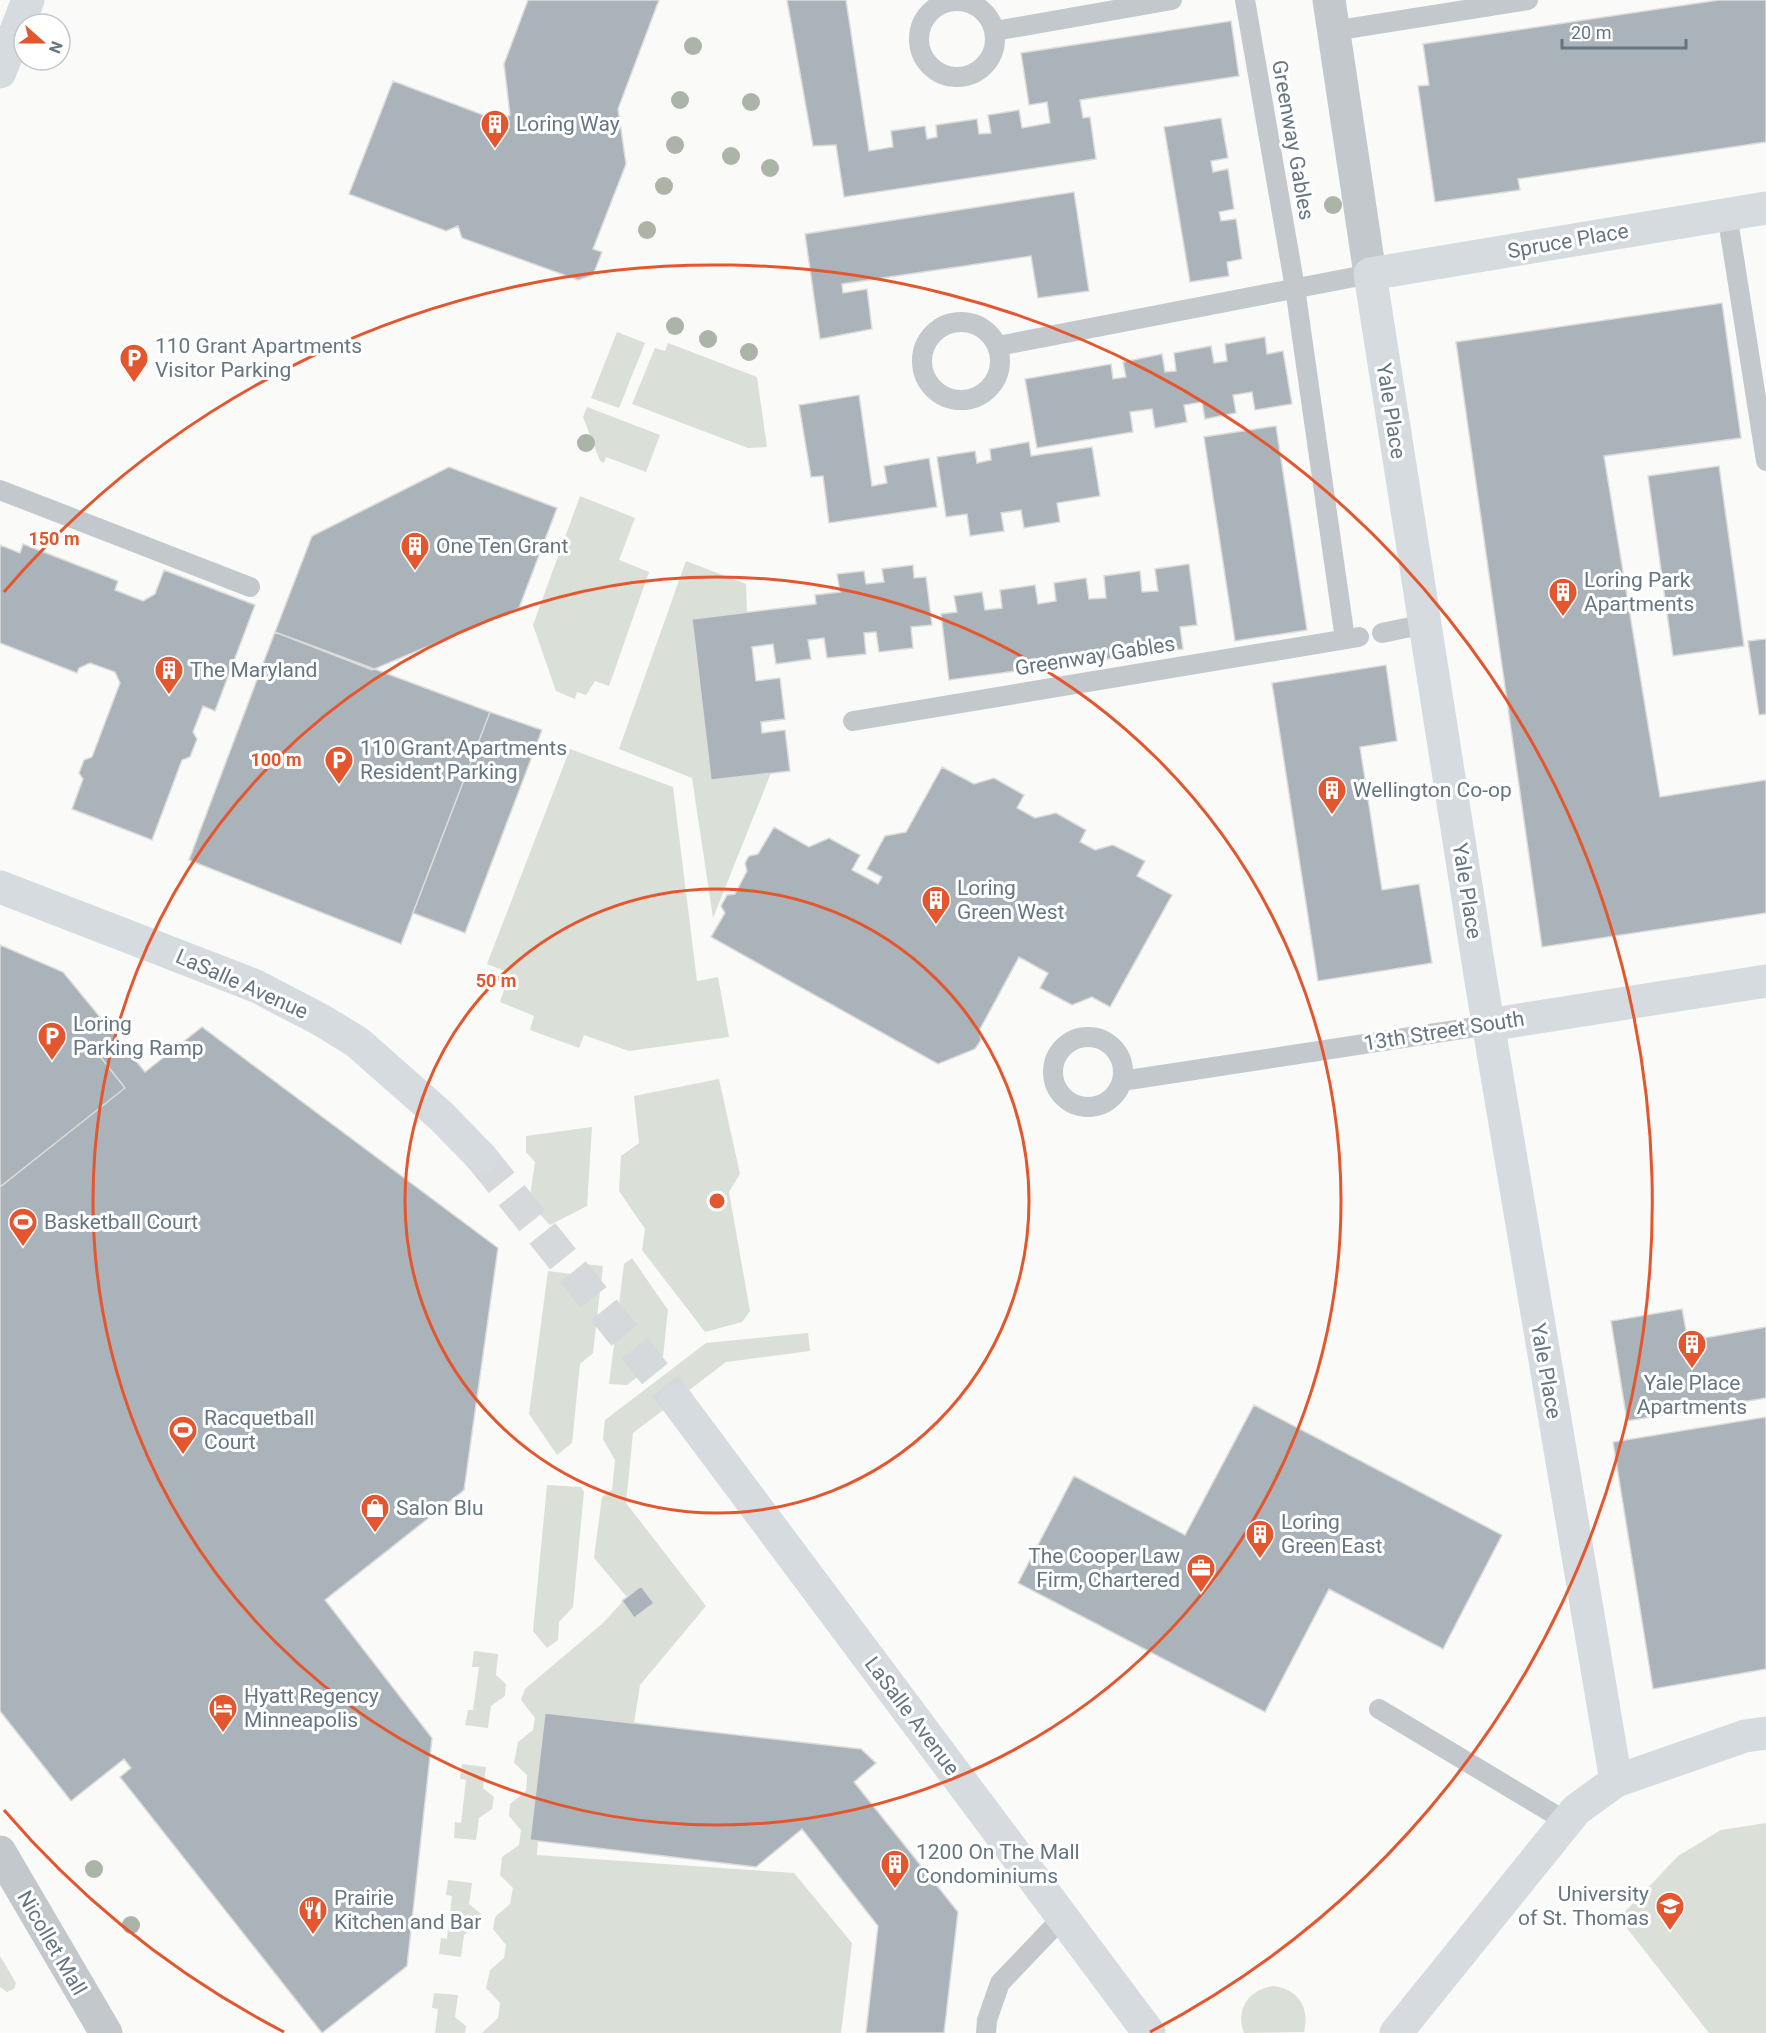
<svg xmlns="http://www.w3.org/2000/svg" width="1766" height="2033" viewBox="0 0 1766 2033" font-family="Roboto,sans-serif">
	<style>
		.green { fill: #dadfd7 }
		.building { fill: #aab3b9; stroke: #dcdcda; stroke-width: 1.5 }
		.lines { fill: none; stroke-linecap: round; stroke-linejoin: round }
		.secondary-tunnel { stroke: #d5d9db; stroke-width: 33; stroke-dasharray: 33 16; stroke-linecap: butt }
		.lane { stroke: #c3c8cc; stroke-width: 20 }
		.street { stroke: #c3c8cc; stroke-width: 33 }
		.secondary { stroke: #d6dbdf; stroke-width: 33 }
		.tree { fill: #aab4a7 }
		.ring { fill: none; stroke: #e4572e; stroke-width: 3 }
		.labels { text-anchor: middle; stroke-width: 6; stroke-linejoin: round; paint-order: stroke }
		.poi-label { font-size: 21px; fill: #657683; stroke: #fff; text-anchor: start }
		.street-label { font-size: 21px; fill: #657683; stroke: #fff }
		.centre { fill: #e4572e; stroke: #fff; stroke-width: 3 }
		.ring-label { font-size: 18px; text-anchor: middle; font-weight: bold; fill: #e4572e; stroke: #fff; stroke-width: 6; stroke-linejoin: round; paint-order: stroke }
	</style>
	<rect width="100%" height="100%" fill="#fafaf8"/>
	<!-- green -->
	<path class="green" d="M617 332 645 343 619 408 591 398Z
		M668 343 757 377 767 447 748 448 632 404 655 348 665 351Z
		M587 407 660 435 646 472 606 457 604 463 600 461 583 417Z
		M580 496 635 518 619 560 649 572 609 686 595 681 586 695 577 692 575 699 556 691 533 625Z
		M686 561 746 584 747 612 692 619 711 780 771 773 713 918 692 778 619 749Z
		M570 749 673 787 697 981 718 977 729 1037 629 1051 584 1035 579 1048 530 1030 534 1016 500 1002 510 973 487 964Z
		M719 1079 740 1174 729 1192 750 1311 742 1322 705 1332 642 1250 645 1229 619 1191 621 1156 639 1143 634 1096Z
		M592 1127 587 1206 550 1225 529 1203 535 1162 526 1152V1136Z
		M632 1258 668 1310 663 1357 627 1385 609 1384 624 1264Z
		M585 1264 603 1266 593 1353 580 1364 572 1443 557 1455 529 1414 548 1271 572 1274Z
		M808 1333 810 1351 726 1362 633 1433 626 1503 706 1606 640 1685 634 1723 545 1713 530 1840 538 1841 537 1855 794 1873 852 1943 841 2033H482L498 2018 500 2003 486 1988 490 1970 504 1958 506 1945 493 1929 495 1917 510 1904 513 1888 500 1875 502 1857 519 1845 521 1830 509 1816 510 1804 526 1791 527 1775 514 1763 518 1742 533 1730 535 1718 521 1700 525 1689 603 1623 627 1597 594 1558 602 1497 612 1490 615 1460 603 1439 605 1420 706 1343Z
		M547 1485 581 1487 584 1492 573 1607 559 1622 558 1640 547 1648 533 1631Z
		M474 1651 498 1654 496 1675 506 1684 505 1696 491 1706 488 1728 465 1725 468 1710H473L479 1667H472Z
		M462 1764 486 1767 483 1788 494 1797 492 1809 479 1818 476 1840 454 1838 455 1822 461 1823 466 1780 460 1779Z
		M1766 1823V2033H1709L1619 1918 1678 1856 1721 1830Z
		M448 1880 472 1883 469 1904 480 1913 478 1925 464 1935 461 1957 439 1954 441 1938 447 1939 452 1896 446 1895Z
		M0 1956 16 1983 14 1989 7 1992 0 1987Z
		M1274 1986C1299 1990 1310 2008 1304 2032L1244 2033C1235 2009 1249 1989 1274 1986Z
		M434 1993 458 1995 455 2017 466 2026 465 2033H435L438 2009 432 2008Z"/>
	<!-- building -->
	<path class="building" d="M528 0H659L618 109 626 164 593 249 602 252 593 275 578 280 462 238 458 226 446 231 349 194 393 81 499 121 510 115 504 64Z
		M787 0H846L869 151 893 147 891 131 925 126 927 139 937 137 936 125 977 119 979 134 991 133 988 115 1019 110 1022 128 1050 123 1047 102 1029 105 1021 53 1231 21 1239 76 1080 100 1083 118 1090 117 1096 159 844 197 836 145 813 146Z
		M1719 0H1766V142L1518 179 1520 190 1435 202 1418 86 1429 85 1423 44Z
		M1221 118 1228 158 1211 161 1213 172 1228 169 1234 209 1219 212 1221 221 1236 219 1242 259 1227 262 1229 276 1190 282 1164 127Z
		M1074 192 1089 291 1038 298 1031 256 842 284 843 293 867 289 872 329 820 339 805 234Z
		M1722 303 1741 438 1604 456 1660 797 1766 780V913L1542 947 1456 342Z
		M1265 337 1267 354 1283 351 1292 404 1255 410 1252 392 1233 395 1236 413 1205 419 1202 402 1184 405 1187 422 1155 428 1152 409 1130 412 1133 432 1037 448 1025 379 1111 364 1113 379 1126 377 1123 362 1162 354 1165 372 1176 371 1174 353 1211 346 1214 363 1227 361 1225 344Z
		M859 395 872 486 887 483 884 466 929 458 937 507 829 523 823 476 811 477 799 405Z
		M1276 426 1307 630 1235 641 1204 437Z
		M1029 442 1031 456 1092 447 1100 496 1057 503 1060 522 1024 528 1021 510 1001 513 1004 531 970 536 967 514 946 517 937 457 975 451 977 463 991 460 990 449Z
		M1719 466 1744 646 1673 656 1648 476Z
		M449 467 557 508 519 608 372 670 275 632 312 536Z
		M23 544 118 581 115 590 143 601 155 594 164 570 255 605 215 711 203 706 193 732 197 739 190 757 182 760 152 840 72 809 83 779 79 773 84 760 92 757 120 683 115 672 90 663 79 668 77 673 0 643V545L20 553Z
		M1189 564 1197 625 1180 627 1183 649 949 680 941 614 957 612 954 596 982 592 985 610 1002 608 1000 590 1035 585 1038 604 1056 601 1054 583 1086 578 1089 599 1106 598 1104 576 1140 571 1142 592 1158 591 1155 569Z
		M913 565 914 578 926 577 932 625 911 627 913 648 879 652 876 632 864 633 866 654 827 658 824 638 808 640 811 659 776 664 773 644 752 647 756 681 780 678 785 719 761 722 762 733 785 730 790 771 711 780 692 619 816 604 815 595 840 592 837 574 864 571 866 584 884 582 882 569Z
		M275 632 490 712 401 944 189 860Z
		M1766 639V714L1759 715 1748 641Z
		M1386 665 1397 741 1360 747 1382 890 1419 884 1432 963 1318 981 1272 683Z
		M490 712 542 730 465 933 413 913Z
		M942 767 974 784 994 778 1024 795 1017 808 1035 818 1056 813 1086 830 1080 842 1095 850 1113 845 1145 861 1137 876 1172 895 1110 1007 1092 997 1072 1005 1040 988 1048 973 1019 957 979 1031 981 1040 975 1049 938 1064 711 937 725 913 721 906 727 895 735 894 747 871 745 863 749 856 758 854 774 827 809 847 829 838 860 855 852 870 878 884 882 877 867 869 885 836 906 832Z
		M0 945 63 972 145 1072 202 1027 498 1248 464 1490 325 1600 432 1738 407 1966 322 2033 120 1777 131 1768 124 1759 71 1801 0 1711Z
		M0 945 63 972 118 1039 99 1055 125 1088 0 1187Z
		M1682 1309 1688 1341 1766 1327V1398L1627 1421 1611 1321Z
		M1254 1405 1502 1535 1443 1649 1329 1589 1265 1712 1018 1583 1074 1476 1185 1535Z
		M1766 1417V1669L1653 1689 1613 1442Z
		M641 1586 654 1603 634 1618 622 1601Z
		M545 1713 861 1749 876 1763 854 1782 958 1912 944 2033H866L878 1926 802 1829 756 1867 530 1840Z"/>
	<g class="lines">
		<!-- secondary-tunnel -->
		<path class="secondary-tunnel" d="M481 1157 676 1400"/>
		<!-- lane -->
		<path class="lane" d="M1245 0 1295 288 1345 639
			M919 39a38 38 0 1 1 76 0a38 38 0 1 1-76 0Z
			M995 31 1172 0
			M1333 31 1528 0
			M1727 214 1766 461
			M922 361a39 39 0 1 1 78 0a39 39 0 1 1-78 0Z
			M998 346 1370 274
			M0 490 250 587
			M1382 633 1425 624
			M853 721 1359 637
			M1053 1072a35 35 0 1 1 70 0a35 35 0 1 1-70 0Z
			M1122 1081 1488 1025
			M1379 1709 1567 1822
			M986 2033 987 2020 1000 1983 1063 1917"/>
		<!-- street -->
		<path class="street" d="M1329 0 1370 274
			M0 1852 106 2033"/>
		<!-- secondary -->
		<path class="secondary" d="M0 72 28 0
			M0 887 256 986 321 1020 357 1042 441 1116 481 1157
			M1488 1025 1766 981
			M676 1400 1149 2033
			M1616 1781 1481 981 1370 274 1766 208
			M1396 2033 1576 1810 1616 1781 1745 1736 1766 1733"/>
	</g>
	<!-- trees -->
	<g class="tree">
		<circle cx="693" cy="46" r="9"/>
		<circle cx="680" cy="100" r="9"/>
		<circle cx="751" cy="102" r="9"/>
		<circle cx="675" cy="145" r="9"/>
		<circle cx="731" cy="156" r="9"/>
		<circle cx="770" cy="168" r="9"/>
		<circle cx="664" cy="186" r="9"/>
		<circle cx="1333" cy="205" r="9"/>
		<circle cx="647" cy="230" r="9"/>
		<circle cx="675" cy="326" r="9"/>
		<circle cx="708" cy="339" r="9"/>
		<circle cx="749" cy="352" r="9"/>
		<circle cx="586" cy="443" r="9"/>
		<circle cx="94" cy="1869" r="9"/>
		<circle cx="131" cy="1925" r="9"/>
	</g>
	<!-- distance rings -->
	<g class="ring">
		<circle cx="717" cy="1201" r="312"/>
		<circle cx="717" cy="1201" r="624"/>
		<path d="M284 2032A937 937 0 0 1 4 1810M4 592A937 937 0 1 1 1150 2032"/>
	</g>
	<!-- icons -->
	<defs>
		<g id="building-pin" transform="scale(1.5)"><path d="M0 17L-7.5 6A9.5 9.5 0 1 1 7.5 6Z" fill="#e4572e" stroke="#fff"/><path d="M-4-6H4V6H1V3H-1V6H-4ZM-2.5-4.3h1.7v1.8h-1.7ZM.8-4.3h1.7v1.8H.8ZM-2.5-1h1.7V.8h-1.7ZM.8-1h1.7V.8H.8Z" fill="#fff"/></g>
		<g id="parking-pin" transform="scale(1.5)"><path d="M0 17L-7.5 6A9.5 9.5 0 1 1 7.5 6Z" fill="#e4572e" stroke="#fff"/><path d="M-3.5-5.5H1a3.5 3.5 0 0 1 0 7H-1V5.5H-3.5ZM-1-3.4V-.6H.8a1.4 1.4 0 0 0 0-2.8Z" fill="#fff"/></g>
		<g id="stadium-pin" transform="scale(1.5)"><path d="M0 17L-7.5 6A9.5 9.5 0 1 1 7.5 6Z" fill="#e4572e" stroke="#fff"/><path d="M0-5a6.5 5 0 1 0 0 10a6.5 5 0 1 0 0-10ZM-3.5-1.8h7v3.6h-7Z" fill="#fff"/></g>
		<g id="shop-pin" transform="scale(1.5)"><path d="M0 17L-7.5 6A9.5 9.5 0 1 1 7.5 6Z" fill="#e4572e" stroke="#fff"/><path d="M-5-2.5h2.3a2.7 3.5 0 0 1 5.4 0H5L5.5 6h-11ZM-1.5-2.5h3a1.5 2.3 0 0 0-3 0Z" fill="#fff"/></g>
		<g id="office-pin" transform="scale(1.5)"><path d="M0 17L-7.5 6A9.5 9.5 0 1 1 7.5 6Z" fill="#e4572e" stroke="#fff"/><path d="M-6-3h4V-5.5h4V-3h4V5H-6ZM-1-4.5V-3h2v-1.5ZM-6 0V1H6V0Z" fill="#fff"/></g>
		<g id="hotel-pin" transform="scale(1.5)"><path d="M0 17L-7.5 6A9.5 9.5 0 1 1 7.5 6Z" fill="#e4572e" stroke="#fff"/><path d="M-6-4.5h1.5V1H6V5H4.5V3h-9V5H-6ZM-4 0a1.8 1.8 0 1 1 3.6 0ZM.5 0V-2.5h3Q6-2.5 6 0Z" fill="#fff"/></g>
		<g id="university-pin" transform="scale(1.5)"><path d="M0 17L-7.5 6A9.5 9.5 0 1 1 7.5 6Z" fill="#e4572e" stroke="#fff"/><path d="M0-5L7-2L0 1L-7-2ZM-4 1L0 2.5L4 1V4Q0 6-4 4Z" fill="#fff"/></g>
		<g id="restaurant-pin" transform="scale(1.5)"><path d="M0 17L-7.5 6A9.5 9.5 0 1 1 7.5 6Z" fill="#e4572e" stroke="#fff"/><path d="M-5-6h1v4h1v-4h1v4h1v-4h1v5L-1.5 .5V6h-2V.5L-5-1ZM5-6V6H3V1.5H1.5Q1.5-4 5-6Z" fill="#fff"/></g>
	</defs>
	<g fill-rule="evenodd">
		<use href="#building-pin" x="495" y="124"/>
		<use href="#parking-pin" x="134" y="358"/>
		<use href="#building-pin" x="415" y="546"/>
		<use href="#building-pin" x="1563" y="592"/>
		<use href="#building-pin" x="169" y="670"/>
		<use href="#parking-pin" x="339" y="760"/>
		<use href="#building-pin" x="1332" y="790"/>
		<use href="#building-pin" x="936" y="900"/>
		<use href="#parking-pin" x="52" y="1036"/>
		<use href="#stadium-pin" x="23" y="1222"/>
		<use href="#building-pin" x="1692" y="1344"/>
		<use href="#stadium-pin" x="183" y="1430"/>
		<use href="#shop-pin" x="375" y="1508"/>
		<use href="#building-pin" x="1260" y="1534"/>
		<use href="#office-pin" x="1201" y="1568"/>
		<use href="#hotel-pin" x="223" y="1708"/>
		<use href="#building-pin" x="895" y="1864"/>
		<use href="#university-pin" x="1670" y="1906"/>
		<use href="#restaurant-pin" x="313" y="1910"/>
	</g>
	<g class="labels">
		<!-- poi labels -->
		<g class="poi-label">
			<text x="516" y="131">Loring Way</text>
			<text x="155" y="353">110 Grant Apartments<tspan x="155" dy="24">Visitor Parking</tspan></text>
			<text x="436" y="553">One Ten Grant</text>
			<text x="1584" y="587">Loring Park<tspan x="1584" dy="24">Apartments</tspan></text>
			<text x="190" y="677">The Maryland</text>
			<text x="360" y="755">110 Grant Apartments<tspan x="360" dy="24">Resident Parking</tspan></text>
			<text x="1353" y="797">Wellington Co-op</text>
			<text x="957" y="895">Loring<tspan x="957" dy="24">Green West</tspan></text>
			<text x="73" y="1031">Loring<tspan x="73" dy="24">Parking Ramp</tspan></text>
			<text x="44" y="1229">Basketball Court</text>
			<text x="1692" y="1390" text-anchor="middle">Yale Place<tspan x="1692" dy="24">Apartments</tspan></text>
			<text x="204" y="1425">Racquetball<tspan x="204" dy="24">Court</tspan></text>
			<text x="396" y="1515">Salon Blu</text>
			<text x="1281" y="1529">Loring<tspan x="1281" dy="24">Green East</tspan></text>
			<text x="1180" y="1563" text-anchor="end">The Cooper Law<tspan x="1180" dy="24">Firm, Chartered</tspan></text>
			<text x="244" y="1703">Hyatt Regency<tspan x="244" dy="24">Minneapolis</tspan></text>
			<text x="916" y="1859">1200 On The Mall<tspan x="916" dy="24">Condominiums</tspan></text>
			<text x="1649" y="1901" text-anchor="end">University<tspan x="1649" dy="24">of St. Thomas</tspan></text>
			<text x="334" y="1905">Prairie<tspan x="334" dy="24">Kitchen and Bar</tspan></text>
		</g>
		<!-- street labels -->
		<g class="street-label">
			<text transform="translate(1293 140) rotate(80)" y="7">Greenway Gables</text>
			<text transform="translate(1568 241) rotate(-10)" y="7">Spruce Place</text>
			<text transform="translate(1391 411) rotate(81)" y="7">Yale Place</text>
			<text transform="translate(1095 656) rotate(-9)" y="7">Greenway Gables</text>
			<text transform="translate(1467 891) rotate(81)" y="7">Yale Place</text>
			<text transform="translate(242 984) rotate(24)" y="7">LaSalle Avenue</text>
			<text transform="translate(1444 1031) rotate(-9)" y="7">13th Street South</text>
			<text transform="translate(1546 1371) rotate(80)" y="7">Yale Place</text>
			<text transform="translate(912 1716) rotate(53)" y="7">LaSalle Avenue</text>
			<text transform="translate(52 1943) rotate(60)" y="7">Nicollet Mall</text>
		</g>
	</g>
	<circle cx="717" cy="1201" r="9" class="centre"/>
	<g class="ring-label">
		<text x="54" y="545">150 m</text>
		<text x="276" y="766">100 m</text>
		<text x="496" y="987">50 m</text>
	</g>
	<!-- north arrow -->
	<g transform="translate(42 42) rotate(111)"><circle r="28" fill="#ffffff" stroke="#c1c8cd" stroke-width="1.5"/>
	<path d="M0-4.5L10 22L0 15L-10 22Z" fill="#e4572e"/>
	<text y="-9" font-size="16" font-weight="bold" text-anchor="middle" fill="#657683">N</text>
	</g>
	<!-- scale -->
	<path d="M1562 39v9h124v-9" fill="none" stroke="#657683" stroke-width="3"/>
	<text x="1571" y="39" font-size="18" fill="#657683" stroke="#ffffff" stroke-width="4.5" paint-order="stroke">20 m</text>
</svg>
